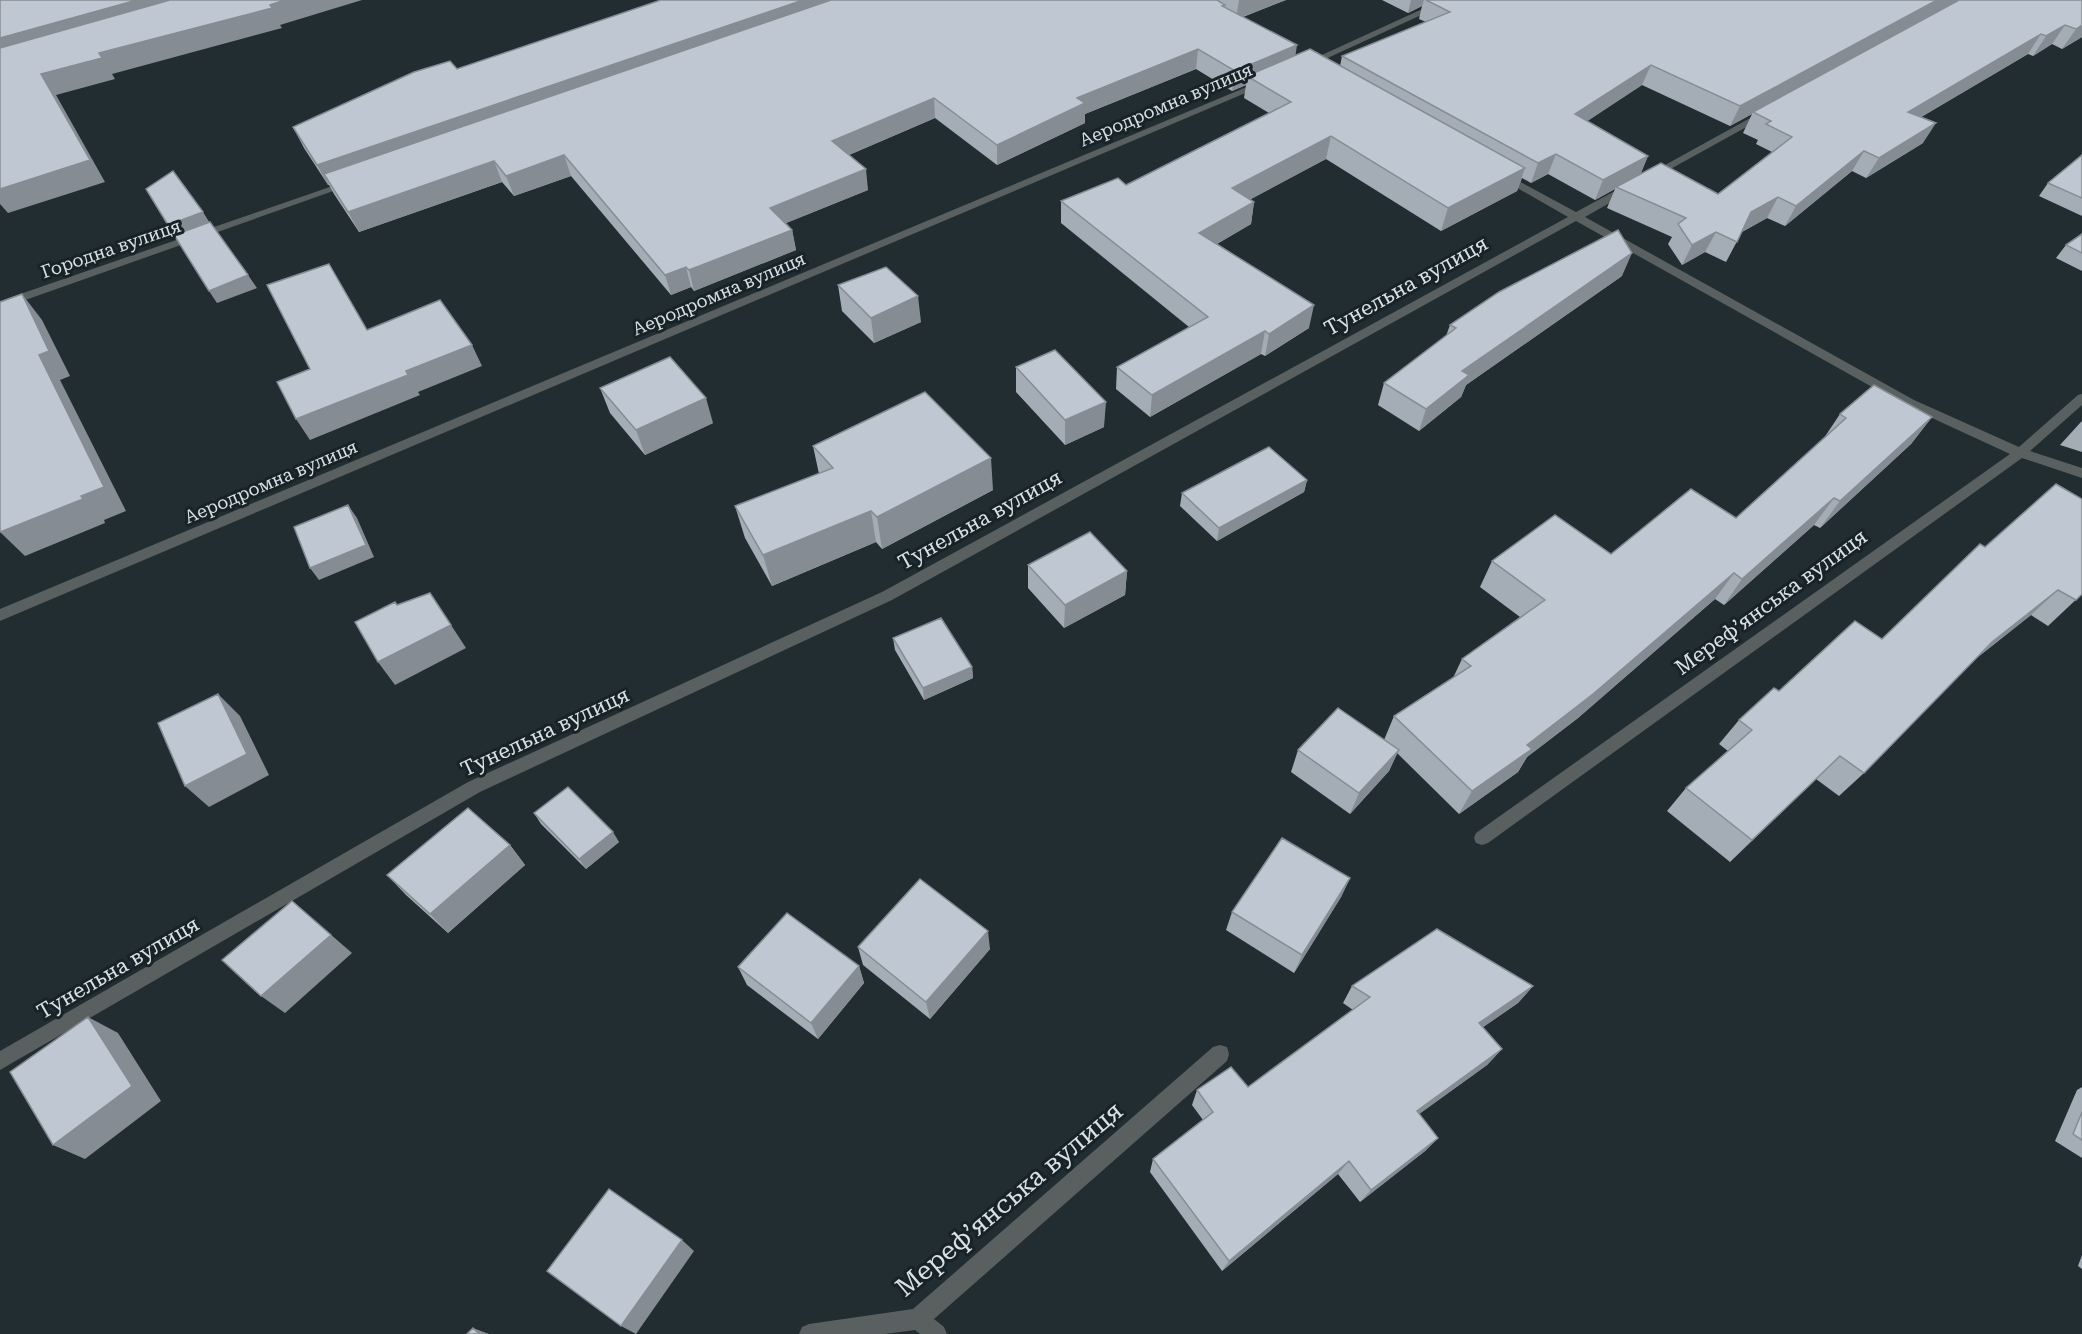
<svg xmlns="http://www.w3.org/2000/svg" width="2082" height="1334" viewBox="0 0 2082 1334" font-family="'Roboto Serif',serif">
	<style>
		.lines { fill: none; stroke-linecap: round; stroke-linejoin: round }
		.minor { fill: #59605f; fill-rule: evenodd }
		.wall { fill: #a4acb5; fill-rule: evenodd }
		.shaded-wall { fill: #868c93 }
		.building { fill: #bfc8d2; stroke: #868c93; stroke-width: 1.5 }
		.labels { text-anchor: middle; stroke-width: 6; stroke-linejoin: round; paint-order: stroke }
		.far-street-label { font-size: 18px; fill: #dae1e4; stroke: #182327 }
		.street-label { font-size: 21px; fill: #dae1e4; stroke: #182327 }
		.near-street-label { font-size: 26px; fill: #dae1e4; stroke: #182327 }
	</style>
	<rect width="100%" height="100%" fill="#212d31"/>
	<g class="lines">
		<!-- minor -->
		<path class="minor" d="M1442 0H1454L1308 67 1300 65Z
			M1261 81 1269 83 0 621V609Z
			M1761 112 1770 114 1656 177 1647 175Z
			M1502 172 1576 212 1626 185H1634V189L1585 217 1914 400 2019 447 2078 395 2082 394V405L2030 451 2082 468V478L2022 458 1488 843 1482 845 1476 843 1474 838 1476 833 2010 454 1906 406 1576 221 892 600 480 792 0 1070V1051L468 782 882 592 1568 217 1498 177V173Z
			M347 181 356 183 0 309V301Z
			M1220 1045 1227 1047 1229 1054 1227 1061 934 1319 944 1327 947 1334H920L915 1330 885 1334H799L802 1327 809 1324 913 1309 1213 1047Z"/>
	</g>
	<!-- wall -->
	<path class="wall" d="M661 0H1286L1243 17 1296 55 1340 66 1342 56 1426 22 1419 19 1422 6 1408 13 1382 0H2082V37L2062 49 2052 44 2033 56 2028 54 1921 117 1923 143 1866 178 1852 171 1785 226 1767 218 1742 232 1726 262 1705 252 1682 265 1668 244 1672 237 1607 208 1615 189 1595 200 1548 174 1531 183 1522 178 1517 191 1441 231 1326 159 1250 199 1254 202 1251 224 1217 244 1309 328 1265 356 1261 354 1150 417 1116 389 1117 367 1189 327 1061 223V201L1126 185 1269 113 1244 98 1246 85 1232 91 1196 69 1085 114V123L997 165 935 118 849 155 868 190 786 223 792 230 796 250 694 291 691 287 671 295 571 176 514 196 502 182 359 232 334 194 329 185H328L304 148 293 127 457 69ZM1642 85 1730 126 1752 114 1743 133 1758 140 1756 144 1772 152 1718 194 1640 174 1648 156 1587 121Z
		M2082 155V216L2039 196 2048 183Z
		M2082 234V271L2056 258 2066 245Z
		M1622 276 1466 385 1461 397 1419 431 1378 405 1384 383 1446 336 1450 325Z
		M838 285 921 322 874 343 842 311Z
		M1016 367 1104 427 1065 445 1016 392Z
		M600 388 713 423 645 455 610 413Z
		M1840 414 1932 417 1911 444 1820 528 1814 525 1724 605 1715 599 1578 718 1527 757 1518 772 1459 814 1397 753 1389 771 1350 814 1291 772 1298 750 1384 740 1394 716 1453 678 1462 659 1520 617 1480 587 1492 561 1611 554 1736 518 1824 438Z
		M2082 421V452L2060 445 2080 423Z
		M813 446 993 490 882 549 876 542 772 586 745 538 735 506 819 474Z
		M1307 480 1304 492 1217 541 1180 506 1182 493Z
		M1985 547 2082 594 2048 626 2031 615 1973 661 1864 773 1839 796 1816 779 1730 862 1667 811 1686 788 1728 751 1719 744 1739 720 1779 691 1882 639Z
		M1028 565 1127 571 1125 595 1064 628 1028 588Z
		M893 638 972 667 973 678 924 700 895 650Z
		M534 813 619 842 586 869 541 824Z
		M510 845 525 865 448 933 406 895 387 875Z
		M1350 878 1341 897 1294 973 1226 930 1232 912Z
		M858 947 990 949 930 1019 863 965Z
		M859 966 864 983 818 1039 747 985 738 967Z
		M1352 986H1533L1518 1003 1483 1027 1502 1049 1487 1065 1419 1114 1438 1138 1425 1151 1360 1202 1338 1174 1222 1271 1150 1172 1153 1159 1203 1120 1192 1105 1197 1090 1248 1087 1353 1010 1343 1003Z
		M2082 1087V1158L2055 1141 2077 1090Z
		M2082 1255V1269L2078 1266Z"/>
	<!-- shaded-wall -->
	<path class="shaded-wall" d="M137 0H222L0 63V38Z
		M285 0H362L280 25 282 28 112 74 115 79 56 95 105 182 8 213 0 204V189L41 74 99 53Z
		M803 0H862L324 174 329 185H328L317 165Z
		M1239 0H1286L1236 19Z
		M1411 0H1424L1422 6 1408 13Z
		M1937 0H1961L1753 112 1752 114 1730 126 1740 106Z
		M2065 25 2052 44 2033 56 2046 36Z
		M2082 25V37L2062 49 2076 29Z
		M2041 34 2028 54 1896 132 1908 112Z
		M1297 45 1294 65 1247 76 1246 85 1232 91 1235 71Z
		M1198 49 1196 69 1085 114V123L997 165V145L1077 98Z
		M1651 65 1642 85 1568 134 1575 114Z
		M934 98 935 118 835 161 832 141Z
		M1936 123 1923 143 1866 178 1879 158Z
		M1331 136 1326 159 1229 211 1232 188Z
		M1864 151 1852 171 1785 226 1796 206Z
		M1556 154 1548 174 1531 183 1538 163Z
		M564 155 571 176 514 196 506 176Z
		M1648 156 1640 176 1616 187 1615 189 1595 200 1603 180Z
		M494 161 502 182 359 232 348 212Z
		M1525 168 1517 191 1441 231 1448 208Z
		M866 169 868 190 774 228 770 208Z
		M1778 197 1767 218 1740 233 1751 212Z
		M1254 202 1251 224 1196 256 1199 233Z
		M203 212 211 225 176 237 168 225Z
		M792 230 796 250 694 291 689 270Z
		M1716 232 1705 252 1682 265 1692 245Z
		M1632 253 1622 276 1466 385 1461 397 1419 431 1426 409 1462 371Z
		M686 267 691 287 671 295 665 275Z
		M248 275 257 288 217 303 209 291Z
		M22 294 42 320 70 376 60 380 126 511 104 520 105 523 25 556 0 532 39 355Z
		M918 296 921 322 874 343 871 318Z
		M1314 305 1309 328 1265 356 1269 334Z
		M1265 331 1261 354 1150 417 1152 395Z
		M472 345 482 366 418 392 420 395 310 440 296 419 406 371Z
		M706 398 713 423 645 455 636 430Z
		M1106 402 1104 427 1065 445V420Z
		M1932 417 1911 444 1820 528 1840 501Z
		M991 458 993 490 882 549 877 517Z
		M1307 480 1304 492 1217 541 1219 528Z
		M1834 498 1814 525 1724 605 1742 579Z
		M348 505 357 518 374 557 319 580 310 568Z
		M871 511 876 542 772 586 763 555Z
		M1127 571 1125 595 1064 628 1065 605Z
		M1734 573 1715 599 1578 718 1527 757 1518 772 1459 814 1472 791Z
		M2058 590 2031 615 1965 667 1992 642Z
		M451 625 466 648 395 685 378 662Z
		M972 667 973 678 924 700 923 688Z
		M218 694 240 716 269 775 209 807 185 786Z
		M1399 750 1389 771 1350 814 1359 793Z
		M1840 756 1816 779 1730 862 1752 840Z
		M613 832 619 842 586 869 579 859Z
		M510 845 525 865 448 933 430 914Z
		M1350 878 1341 897 1294 973 1302 955Z
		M292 901 352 953 285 1013 261 996Z
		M988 931 990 949 930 1019 926 1002Z
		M859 966 864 983 818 1039 811 1023Z
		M1533 986 1518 1003 1466 1039 1479 1023Z
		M88 1017 118 1033 161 1101 85 1159 53 1145Z
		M1502 1049 1487 1065 1404 1125 1417 1111Z
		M1438 1138 1425 1151 1360 1202 1371 1190Z
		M1349 1161 1338 1174 1222 1271 1229 1261Z
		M682 1240 694 1251 636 1334 621 1326Z
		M473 1328 489 1334H479Z"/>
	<!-- building -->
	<path class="building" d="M0 0H137L0 38Z
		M170 0H285L270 5 272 8 99 53 102 58 41 74 90 160 0 189V48Z
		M661 0H803L317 165 293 127 414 72 450 61 457 69Z
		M831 0H1217L1225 5 1222 6 1297 45 1235 71 1198 49 1077 98 1085 103 997 145 934 98 832 141 866 169 770 208 792 230 689 270 686 267 665 275 564 155 506 176 494 161 348 212 324 174Z
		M1426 0H1937L1740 106 1651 65 1575 114 1648 156 1603 180 1556 154 1538 163 1342 56 1450 12Z
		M1959 0H2082V25L2076 29 2065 25 2046 36 2041 34 1908 112 1936 123 1879 158 1864 151 1796 206 1778 197 1751 212 1737 242 1716 232 1692 245 1678 224 1686 218 1616 187 1661 163 1718 194 1792 137 1766 124 1771 121 1753 112Z
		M1310 49 1525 168 1448 208 1331 136 1232 188 1254 202 1199 233 1314 305 1269 334 1265 331 1152 395 1117 367 1208 317 1061 201 1118 178 1126 185 1291 102 1247 76Z
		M2082 155V198L2048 183Z
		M173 171 203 212 168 225 146 189Z
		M210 222 248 275 209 291 174 235Z
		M1618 230 1632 253 1462 371 1469 375 1426 409 1384 383 1456 328 1450 325 1499 292Z
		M2082 234V253L2066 245Z
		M329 264 367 330 440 300 472 345 406 371 408 375 296 419 277 382 310 369 267 285Z
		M886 267 918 296 871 318 838 285Z
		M22 294 49 351 39 355 104 487 81 496 83 499 0 532V302Z
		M1055 350 1106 402 1065 420 1016 367Z
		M670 357 706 398 636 430 600 388Z
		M1874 385 1932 417 1840 501 1834 498 1742 579 1734 573 1593 694 1527 745 1532 749 1472 791 1394 716 1471 666 1462 659 1545 600 1492 561 1555 515 1611 554 1691 489 1736 518 1846 418 1840 414Z
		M925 392 991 458 877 517 871 511 763 555 735 506 833 468 813 446Z
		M1269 447 1307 480 1219 528 1182 493Z
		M2056 484 2082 499V594L2076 600 2058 590 1992 642 1864 773 1840 756 1752 840 1686 788 1752 730 1739 720 1774 688 1779 691 1855 621 1882 639 1980 544 1985 547Z
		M348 505 366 545 310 568 294 527Z
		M1090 532 1127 571 1065 605 1028 565Z
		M430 593 451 625 378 662 355 622 395 602 397 605Z
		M941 618 972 667 923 688 893 638Z
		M218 694 247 754 185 786 158 723Z
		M1338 708 1399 750 1359 793 1298 750Z
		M568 787 613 832 579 859 534 813Z
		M468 808 510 845 430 914 387 875Z
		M1282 838 1350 878 1302 955 1232 912Z
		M920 879 988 931 926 1002 858 947Z
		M292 901 331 935 261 996 222 960Z
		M787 913 859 966 811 1023 738 967Z
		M1437 929 1533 986 1479 1023 1502 1049 1417 1111 1438 1138 1371 1190 1349 1161 1229 1261 1153 1159 1213 1112 1197 1090 1231 1067 1248 1087 1370 997 1352 986Z
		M88 1017 132 1086 53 1145 10 1072Z
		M2082 1112V1140L2073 1134Z
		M609 1189 682 1240 621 1326 547 1271Z
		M473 1328 479 1334H467Z"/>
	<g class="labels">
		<!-- far-street labels -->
		<g class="far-street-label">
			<text transform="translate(1166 105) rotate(-23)" y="6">Аеродромна вулиця</text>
			<text transform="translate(111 249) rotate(-19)" y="6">Городна вулиця</text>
			<text transform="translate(719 294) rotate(-23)" y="6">Аеродромна вулиця</text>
			<text transform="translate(271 482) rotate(-23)" y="6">Аеродромна вулиця</text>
		</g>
		<!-- street labels -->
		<g class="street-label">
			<text transform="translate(1406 286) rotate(-29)" y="7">Тунельна вулиця</text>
			<text transform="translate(980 520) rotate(-29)" y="7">Тунельна вулиця</text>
			<text transform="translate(1771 602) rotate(-36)" y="7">Мерефʼянська вулиця</text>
			<text transform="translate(545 732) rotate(-25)" y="7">Тунельна вулиця</text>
			<text transform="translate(118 968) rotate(-30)" y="7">Тунельна вулиця</text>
		</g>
		<!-- near-street labels -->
		<g class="near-street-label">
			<text transform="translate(1009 1199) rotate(-40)" y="9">Мерефʼянська вулиця</text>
		</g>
	</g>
</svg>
